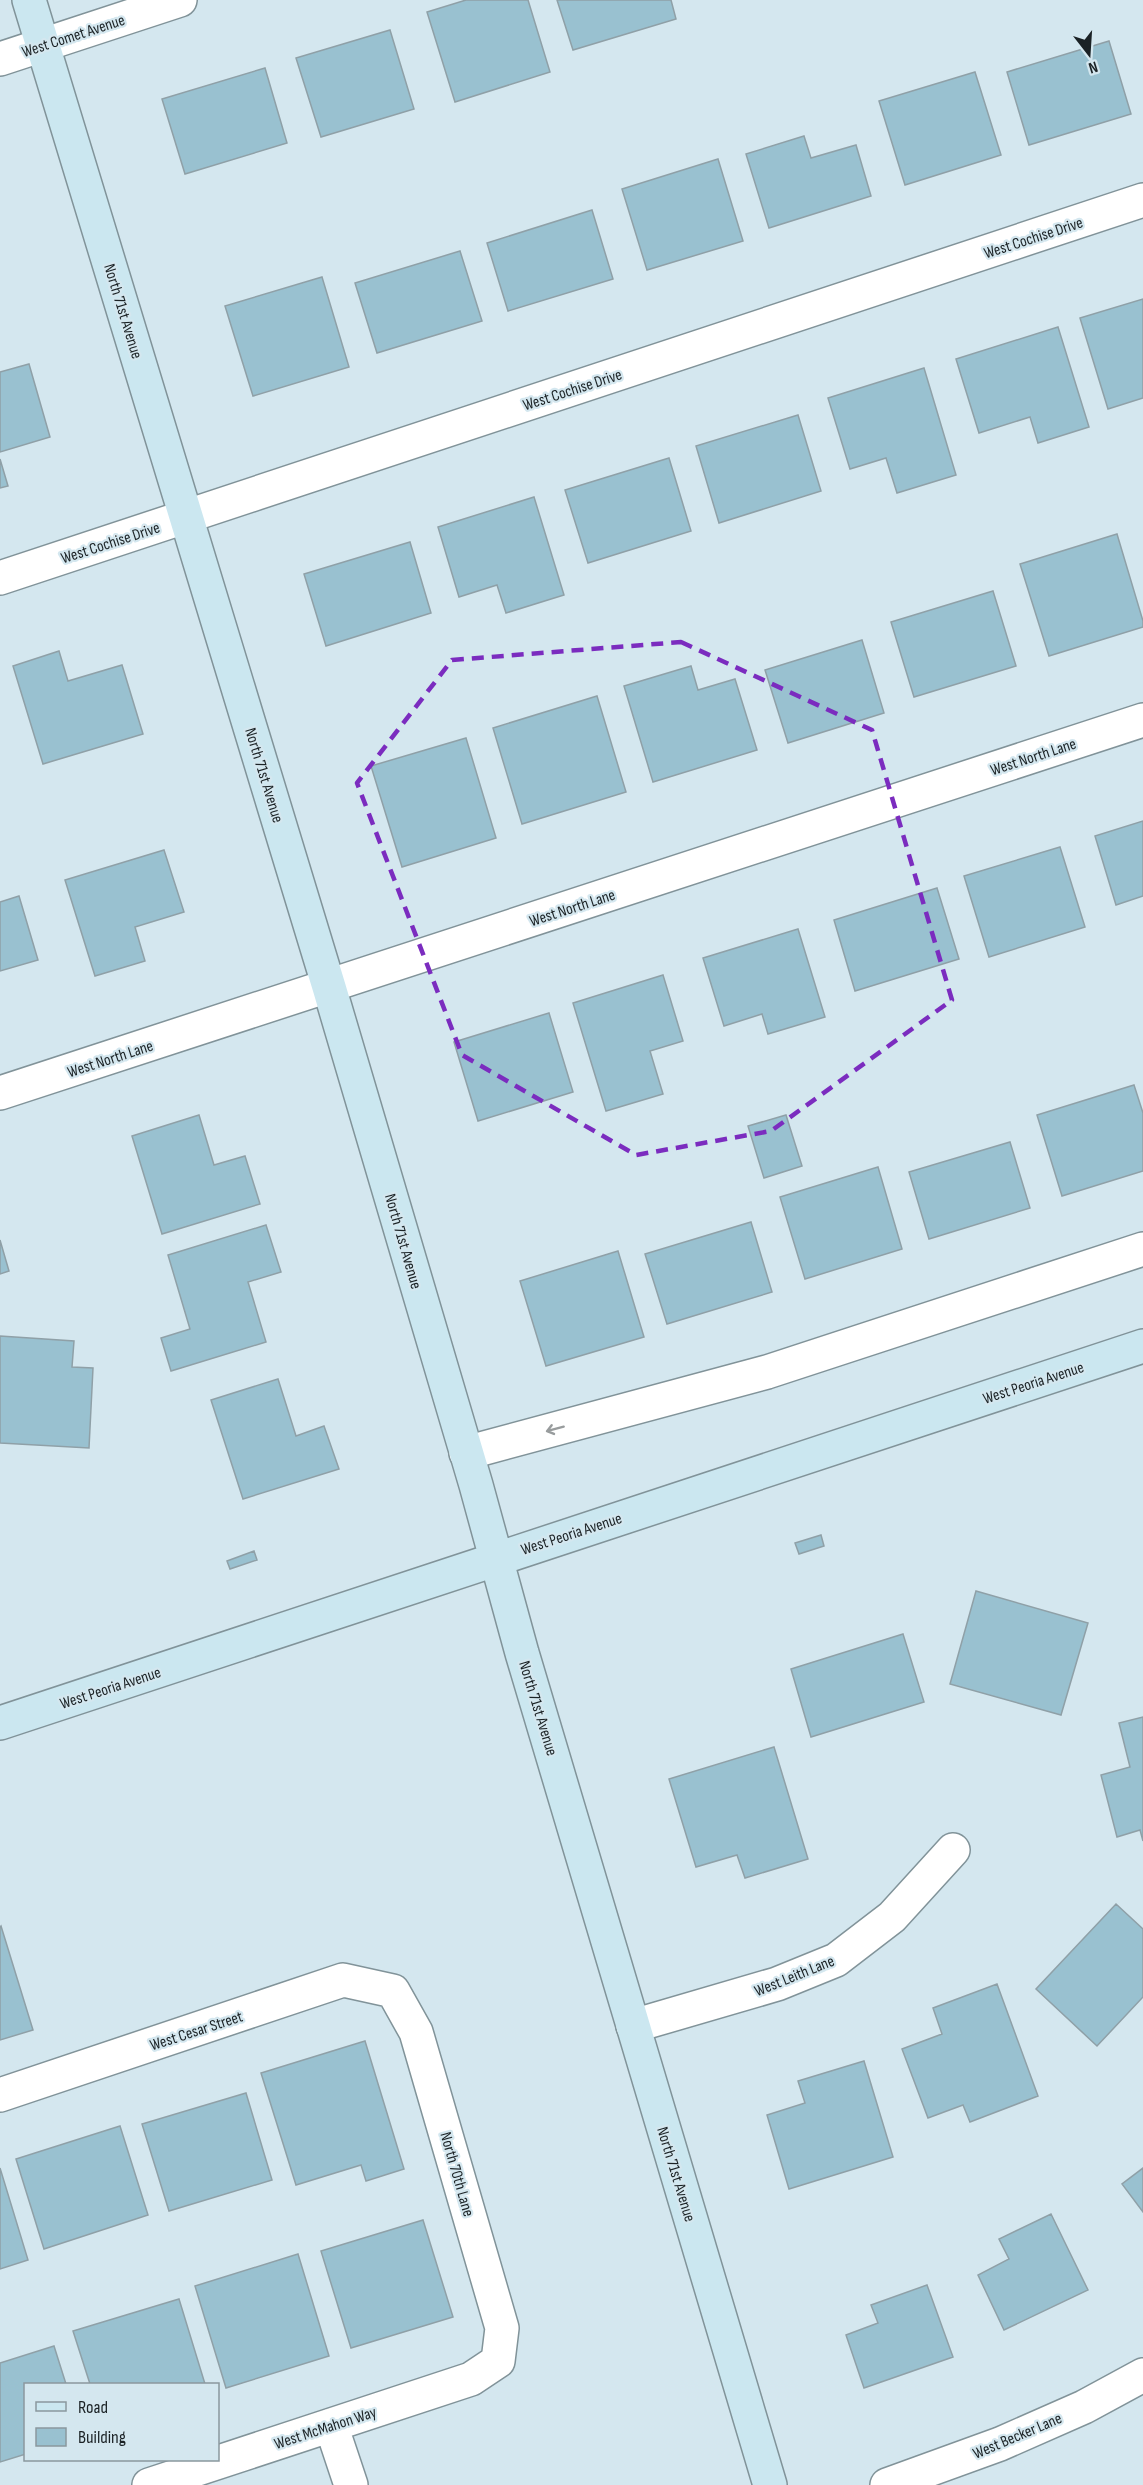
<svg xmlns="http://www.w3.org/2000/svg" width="1143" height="2485" viewBox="0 0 1143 2485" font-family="'Sofia Sans Condensed',sans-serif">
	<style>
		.building { fill: #99c1d0; stroke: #8fa0a7; stroke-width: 1.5 }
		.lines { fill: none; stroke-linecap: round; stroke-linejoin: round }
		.street-casing { stroke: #819399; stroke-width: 36 }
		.secondary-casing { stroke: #819399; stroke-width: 36 }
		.street { stroke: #fff; stroke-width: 33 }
		.secondary { stroke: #cbe7f0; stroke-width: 33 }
		.oneway { stroke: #989c9d }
		.marked { fill: none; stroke: #7b2cbf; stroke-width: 4.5; stroke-dasharray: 12 8; stroke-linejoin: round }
		.labels { text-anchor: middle; stroke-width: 4.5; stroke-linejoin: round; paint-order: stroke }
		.street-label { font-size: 16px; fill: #1b2225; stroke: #d4e7ef }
	</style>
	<rect width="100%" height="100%" fill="#d4e7ef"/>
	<!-- building -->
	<path class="building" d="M466 0H528L550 72 455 102 427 12Z
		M557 0H671L676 19 573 50Z
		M390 30 414 109 321 137 296 58Z
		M1109 41 1131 114 1029 145 1007 72Z
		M265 68 287 143 185 174 162 99Z
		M975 72 1001 155 905 185 879 101Z
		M804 136 811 158 856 145 871 196 769 228 746 154Z
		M718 159 743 241 647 270 622 189Z
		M592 210 613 279 508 311 487 243Z
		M460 251 482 321 377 353 355 283Z
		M322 277 349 367 253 396 225 306Z
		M1143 299V398L1108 409 1080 318Z
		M1058 327 1089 427 1038 443 1030 417 979 433 956 359Z
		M29 364 50 437 0 452V372Z
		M924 368 956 475 897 493 886 458 850 469 828 398Z
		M798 415 821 491 719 523 696 446Z
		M669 458 691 531 588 563 565 490Z
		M0 459 8 486 0 488Z
		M534 497 564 595 506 613 497 585 459 597 438 527Z
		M1117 534 1143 621V627L1049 656 1020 564Z
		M410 542 431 613 326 646 304 574Z
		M993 591 1016 666 914 697 891 622Z
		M862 640 884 713 788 743 765 670Z
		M59 651 68 681 122 665 143 734 43 764 13 666Z
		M691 666 698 690 735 679 757 750 653 782 624 686Z
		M597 696 626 792 522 824 493 728Z
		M466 738 496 838 402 867 371 766Z
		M1143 821V896L1116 905 1095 836Z
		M1060 847 1085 927 989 957 964 876Z
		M164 850 184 912 135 927 145 961 95 976 65 880Z
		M937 888 959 959 855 991 834 920Z
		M19 896 38 960 0 971V902Z
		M798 929 825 1017 768 1034 762 1014 724 1026 703 958Z
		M663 975 683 1041 650 1051 663 1094 606 1111 573 1003Z
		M549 1013 573 1092 478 1121 454 1042Z
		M1134 1085 1143 1113V1171L1062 1196 1037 1115Z
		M199 1115 214 1165 245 1156 260 1204 162 1234 132 1136Z
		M786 1115 802 1166 764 1178 748 1126Z
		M1010 1142 1030 1208 929 1239 909 1172Z
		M878 1167 902 1249 805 1279 780 1197Z
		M751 1222 772 1292 667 1324 645 1254Z
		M266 1225 281 1272 248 1282 266 1342 171 1371 161 1338 190 1329 168 1255Z
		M0 1240 9 1271 0 1274Z
		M618 1251 644 1337 546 1366 520 1281Z
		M0 1336 74 1341 72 1367 93 1368 89 1448 0 1443Z
		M278 1379 296 1436 324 1426 339 1469 243 1499 211 1400Z
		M821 1535 824 1546 799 1554 795 1543Z
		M254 1551 257 1560 230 1569 227 1561Z
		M976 1591 1088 1623 1061 1715 950 1684Z
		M903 1634 924 1702 811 1737 791 1669Z
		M1143 1717V1841L1140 1830 1117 1837 1101 1775 1130 1767 1119 1723Z
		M774 1747 808 1859 745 1878 737 1855 696 1867 669 1779Z
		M1116 1904 1143 1929V1997L1097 2046 1036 1989Z
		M1 1926 33 2030 0 2040V1927Z
		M997 1984 1038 2096 970 2122 963 2105 928 2118 902 2049 942 2034 933 2008Z
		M365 2041 404 2169 366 2181 361 2165 296 2185 261 2073Z
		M864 2061 893 2157 789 2189 767 2115 805 2103 798 2081Z
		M246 2093 272 2180 169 2211 142 2124Z
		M120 2126 148 2215 44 2249 16 2159Z
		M0 2168 28 2260 0 2269Z
		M1143 2168V2212L1122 2184Z
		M1051 2214 1088 2290 1004 2330 978 2275 1009 2259 999 2239Z
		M423 2220 453 2317 351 2348 321 2251Z
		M298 2254 329 2356 226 2388 195 2286Z
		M927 2285 953 2357 864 2388 846 2335 878 2323 871 2305Z
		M179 2299 205 2384H90L73 2331Z
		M54 2346 66 2384H26V2454L0 2462V2363Z"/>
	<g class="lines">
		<!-- street casing -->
		<g class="street-casing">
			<path id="street" d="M0 59 180 0
				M0 578 1143 200
				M0 1093 1143 720
				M466 1453 767 1372 1143 1249
				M633 2026 777 1984 836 1960 892 1917 953 1850
				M0 2095 343 1980 393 1991 416 2032 502 2328 498 2361 471 2379 149 2485
				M331 2425 351 2485
				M887 2485 1000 2444 1084 2407 1143 2375"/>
		</g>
		<!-- secondary casing -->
		<g class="secondary-casing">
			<path id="secondary" d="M29 0 329 987 476 1485 522 1653 770 2485
				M0 1723 1143 1346"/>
		</g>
		<!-- street -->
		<use href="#street" class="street"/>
		<!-- secondary -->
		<use href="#secondary" class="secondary"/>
	</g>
	<!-- one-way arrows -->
	<defs><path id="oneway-shaft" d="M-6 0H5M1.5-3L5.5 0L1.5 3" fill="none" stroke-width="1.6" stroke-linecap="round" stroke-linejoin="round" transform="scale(1.5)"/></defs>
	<use class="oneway" href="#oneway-shaft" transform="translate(555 1429) rotate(165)"/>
	<!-- marked area -->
	<path class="marked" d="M681 642 872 730 952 1000 771 1131 636 1155 462 1055 357 783 452 660Z"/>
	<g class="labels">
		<!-- street labels -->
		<g class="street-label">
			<text transform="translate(73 35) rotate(-18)" y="6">West Comet Avenue</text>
			<text transform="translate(1033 237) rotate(-18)" y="6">West Cochise Drive</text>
			<text transform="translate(124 311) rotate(73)" y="6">North 71st Avenue</text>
			<text transform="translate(572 389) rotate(-18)" y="6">West Cochise Drive</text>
			<text transform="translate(110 542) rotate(-18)" y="6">West Cochise Drive</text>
			<text transform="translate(1033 756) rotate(-18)" y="6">West North Lane</text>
			<text transform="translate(265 775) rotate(73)" y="6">North 71st Avenue</text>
			<text transform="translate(572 907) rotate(-18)" y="6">West North Lane</text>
			<text transform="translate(110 1058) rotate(-18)" y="6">West North Lane</text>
			<text transform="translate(404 1241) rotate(74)" y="6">North 71st Avenue</text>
			<text transform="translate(1033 1382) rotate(-18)" y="6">West Peoria Avenue</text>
			<text transform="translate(571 1533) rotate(-18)" y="6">West Peoria Avenue</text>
			<text transform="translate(110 1687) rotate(-18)" y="6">West Peoria Avenue</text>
			<text transform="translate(539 1708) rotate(73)" y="6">North 71st Avenue</text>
			<text transform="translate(794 1975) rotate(-22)" y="6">West Leith Lane</text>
			<text transform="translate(196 2030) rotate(-18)" y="6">West Cesar Street</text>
			<text transform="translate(458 2174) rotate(74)" y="6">North 70th Lane</text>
			<text transform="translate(677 2174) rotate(73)" y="6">North 71st Avenue</text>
			<text transform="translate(325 2427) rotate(-18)" y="6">West McMahon Way</text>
			<text transform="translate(1017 2435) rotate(-23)" y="6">West Becker Lane</text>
		</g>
	</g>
	<!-- legend -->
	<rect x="24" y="2383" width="195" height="78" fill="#d4e7ef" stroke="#8a989e" stroke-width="1.5"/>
	<rect x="36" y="2402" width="30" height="9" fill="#cbe7f0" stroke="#8a989e" stroke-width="1.5"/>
	<text x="78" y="2413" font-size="18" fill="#1b2225">Road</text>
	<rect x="36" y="2428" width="30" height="18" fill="#99c1d0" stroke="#8a989e" stroke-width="1.5"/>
	<text x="78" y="2443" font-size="18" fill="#1b2225">Building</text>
	<!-- north arrow -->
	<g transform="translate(1089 54) rotate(163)" stroke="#d4e7ef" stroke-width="4.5" paint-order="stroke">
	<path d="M0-4.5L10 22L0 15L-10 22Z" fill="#1b2225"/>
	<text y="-9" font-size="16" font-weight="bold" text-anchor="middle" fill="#1b2225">N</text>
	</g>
</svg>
